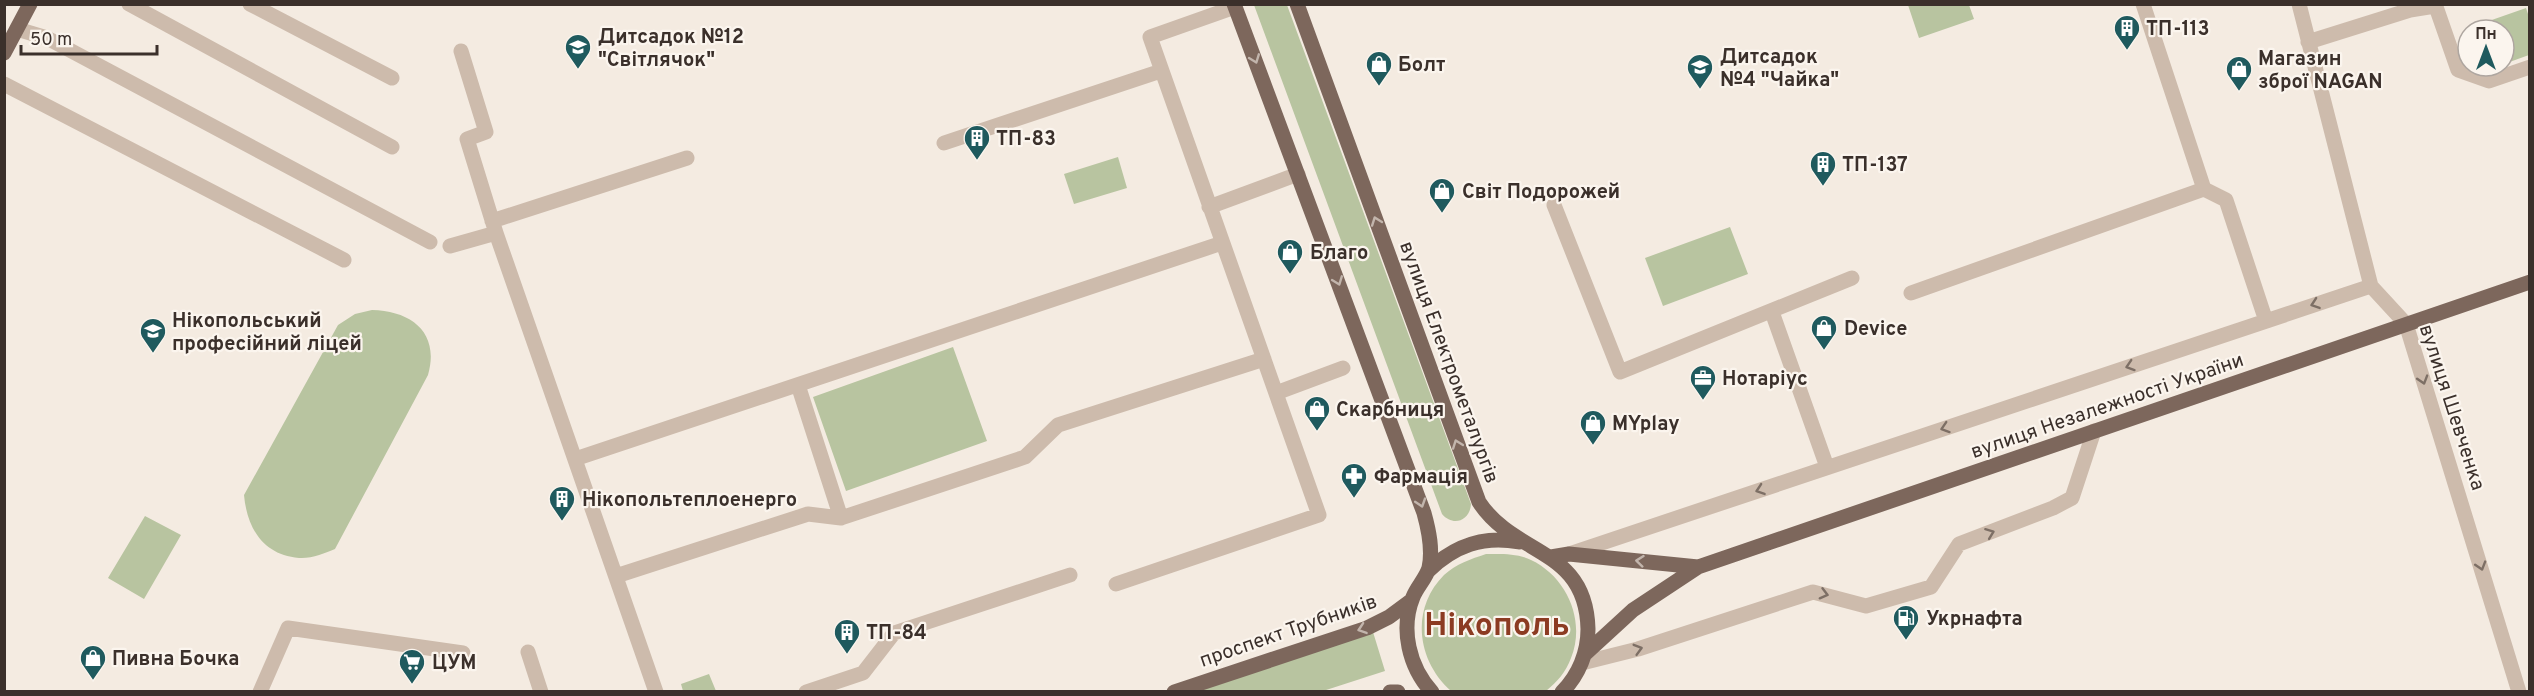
<svg xmlns="http://www.w3.org/2000/svg" width="2534" height="696" viewBox="0 0 2534 696" font-family="Overpass,sans-serif">
	<style>
		.green { fill: #b8c4a0 }
		.lines { fill: none; stroke-linecap: round; stroke-linejoin: round }
		.minor { stroke: #cdbbac; stroke-width: 15 }
		.major { stroke: #7d675c; stroke-width: 15 }
		.oneway { stroke: #c2b5ac }
		.oneway2 { stroke: #7d6f65 }
		.labels { text-anchor: middle; stroke-width: 4.5; stroke-linejoin: round; paint-order: stroke }
		.poi-label { font-size: 20px; font-weight: bold; fill: #3b302b; stroke: #fbf5ee; text-anchor: start }
		.street-label { font-size: 20px; fill: #3b302b; stroke: #fbf5ee }
		.town-label { font-size: 32px; font-weight: bold; fill: #8c3b22; stroke: #fbf5ee }
	</style>
	<rect width="100%" height="100%" fill="#f4ebe1"/>
	<!-- green -->
	<path class="green" d="M1254 5H1287L1471 504C1470 521 1453 527 1442 514Z
		M1908 5H1969L1974 19 1919 38Z
		M2526 8 2529 17V55L2504 64V30H2468V35L2466 29Z
		M1118 157 1127 188 1074 204 1064 174Z
		M1730 227 1748 274 1663 306 1645 258Z
		M372 310C412 311 440 333 428 375L335 549C325 553 311 559 299 558 263 555 247 528 244 495L338 325 355 314Z
		M953 347 987 441 846 491 813 397Z
		M145 516 181 535 144 599 108 578Z
		M1486 554C1501 554 1517 553 1531 560 1567 577 1586 621 1571 658 1566 672 1557 682 1546 691H1451C1417 661 1410 609 1444 575 1456 564 1471 559 1486 554Z
		M1373 632 1385 671 1323 691 1195 692Z
		M709 674 716 691H683L681 684Z"/>
	<g class="lines">
		<!-- minor -->
		<path class="minor" d="M129 4 392 147
			M250 4 392 78
			M2143 4 2204 189 2226 200 2266 321
			M2299 4 2371 286 2406 324 2519 692
			M2435 4 2458 70 2489 81 2530 67
			M17 29 47 38 430 242
			M2308 42 2410 10 2435 6
			M461 51 486 132 467 139 496 233 656 692
			M4 84 344 260
			M944 143 1161 71
			M1554 205 1620 372 1852 278
			M1209 207 1298 174
			M492 221 687 158
			M450 246 496 233
			M1911 293 2204 189
			M1772 312 1827 467
			M798 385 841 518
			M1276 393 1343 368
			M575 459 1222 243
			M1569 554 2371 286
			M616 576 808 514 841 518 1025 457 1058 425 1264 359
			M1116 584 1319 515 1150 37 1235 7
			M528 652 541 692
			M1582 663 1638 649 1813 592 1866 606 1931 587 1959 544 2053 508 2072 498 2094 431
			M260 692 288 628 463 653
			M806 692 863 673 894 633 1070 575"/>
		<!-- major -->
		<path class="major" d="M1234 4 1424 513C1429 531 1433 550 1429 568 1426 578 1417 587 1413 597 1400 629 1409 667 1432 692
			M1297 4 1479 502C1515 557 1586 547 1588 629 1588 652 1579 675 1562 692
			M4 53 30 4
			M1551 557 1569 554 1698 567
			M1428 571C1454 546 1483 535 1519 542
			M1585 654 1633 610 1698 567 2530 282
			M1174 692 1367 628 1389 617 1412 600
			M1390 692H1398"/>
	</g>
	<!-- one-way arrows -->
	<defs><path id="oneway-chevron" d="M-2-3.5L2.5 0L-2 3.5" fill="none" stroke-width="1.6" stroke-linecap="round" stroke-linejoin="round" transform="scale(1.5)"/></defs>
	<g class="oneway">
		<use href="#oneway-chevron" transform="translate(1255 59) rotate(69)"/>
		<use href="#oneway-chevron" transform="translate(1376 221) rotate(-110)"/>
		<use href="#oneway-chevron" transform="translate(1338 281) rotate(69)"/>
		<use href="#oneway-chevron" transform="translate(1457 444) rotate(-110)"/>
		<use href="#oneway-chevron" transform="translate(1421 503) rotate(72)"/>
		<use href="#oneway-chevron" transform="translate(1640 561) rotate(-174)"/>
		<use href="#oneway-chevron" transform="translate(1362 629) rotate(161)"/>
	</g>
	<g class="oneway2">
		<use href="#oneway-chevron" transform="translate(2315 304) rotate(161)"/>
		<use href="#oneway-chevron" transform="translate(2130 366) rotate(162)"/>
		<use href="#oneway-chevron" transform="translate(2423 380) rotate(73)"/>
		<use href="#oneway-chevron" transform="translate(1945 428) rotate(162)"/>
		<use href="#oneway-chevron" transform="translate(1760 490) rotate(161)"/>
		<use href="#oneway-chevron" transform="translate(1990 533) rotate(-21)"/>
		<use href="#oneway-chevron" transform="translate(2481 566) rotate(73)"/>
		<use href="#oneway-chevron" transform="translate(1824 594) rotate(15)"/>
		<use href="#oneway-chevron" transform="translate(1638 649) rotate(-16)"/>
	</g>
	<!-- icons -->
	<defs>
		<g id="building-pin" transform="scale(1.35)"><path d="M0 17L-7.5 6A9.5 9.5 0 1 1 7.5 6Z" fill="#1f5a5e" stroke="#fbf5ee"/><path d="M-4-6H4V6H1V3H-1V6H-4ZM-2.5-4.3h1.7v1.8h-1.7ZM.8-4.3h1.7v1.8H.8ZM-2.5-1h1.7V.8h-1.7ZM.8-1h1.7V.8H.8Z" fill="#fff"/></g>
		<g id="school-pin" transform="scale(1.35)"><path d="M0 17L-7.5 6A9.5 9.5 0 1 1 7.5 6Z" fill="#1f5a5e" stroke="#fbf5ee"/><path d="M0-5L7-2L0 1L-7-2ZM-4 1L0 2.5L4 1V4Q0 6-4 4Z" fill="#fff"/></g>
		<g id="shop-pin" transform="scale(1.35)"><path d="M0 17L-7.5 6A9.5 9.5 0 1 1 7.5 6Z" fill="#1f5a5e" stroke="#fbf5ee"/><path d="M-5-2.5h2.3a2.7 3.5 0 0 1 5.4 0H5L5.5 6h-11ZM-1.5-2.5h3a1.5 2.3 0 0 0-3 0Z" fill="#fff"/></g>
		<g id="university-pin" transform="scale(1.35)"><path d="M0 17L-7.5 6A9.5 9.5 0 1 1 7.5 6Z" fill="#1f5a5e" stroke="#fbf5ee"/><path d="M0-5L7-2L0 1L-7-2ZM-4 1L0 2.5L4 1V4Q0 6-4 4Z" fill="#fff"/></g>
		<g id="office-pin" transform="scale(1.35)"><path d="M0 17L-7.5 6A9.5 9.5 0 1 1 7.5 6Z" fill="#1f5a5e" stroke="#fbf5ee"/><path d="M-6-3h4V-5.5h4V-3h4V5H-6ZM-1-4.5V-3h2v-1.5ZM-6 0V1H6V0Z" fill="#fff"/></g>
		<g id="pharmacy-pin" transform="scale(1.35)"><path d="M0 17L-7.5 6A9.5 9.5 0 1 1 7.5 6Z" fill="#1f5a5e" stroke="#fbf5ee"/><path d="M-2-6h4v4h4v4h-4v4h-4v-4h-4v-4h4Z" fill="#fff"/></g>
		<g id="fuel-pin" transform="scale(1.35)"><path d="M0 17L-7.5 6A9.5 9.5 0 1 1 7.5 6Z" fill="#1f5a5e" stroke="#fbf5ee"/><path d="M-5.5-6h7V0h2V4h1.3V-2.5L3-4.5l.8-.8L6-3V5H2.5V1h-1V6h-7ZM-4.2-4.7v3.2H.2V-4.7Z" fill="#fff"/></g>
		<g id="supermarket-pin" transform="scale(1.35)"><path d="M0 17L-7.5 6A9.5 9.5 0 1 1 7.5 6Z" fill="#1f5a5e" stroke="#fbf5ee"/><path d="M-6-5.5h2.5l.6 2H6L4.5 2H-2.5L-4.4-4H-6ZM-1.5 3.2a1.3 1.3 0 1 0 .1 0ZM3 3.2a1.3 1.3 0 1 0 .1 0Z" fill="#fff"/></g>
	</defs>
	<g fill-rule="evenodd">
		<use href="#building-pin" x="2127" y="28"/>
		<use href="#school-pin" x="578" y="47"/>
		<use href="#shop-pin" x="1379" y="64"/>
		<use href="#school-pin" x="1700" y="67"/>
		<use href="#shop-pin" x="2239" y="69"/>
		<use href="#building-pin" x="977" y="138"/>
		<use href="#building-pin" x="1823" y="164"/>
		<use href="#shop-pin" x="1442" y="191"/>
		<use href="#shop-pin" x="1290" y="252"/>
		<use href="#shop-pin" x="1824" y="328"/>
		<use href="#university-pin" x="153" y="331"/>
		<use href="#office-pin" x="1703" y="378"/>
		<use href="#shop-pin" x="1317" y="409"/>
		<use href="#shop-pin" x="1593" y="423"/>
		<use href="#pharmacy-pin" x="1354" y="476"/>
		<use href="#building-pin" x="562" y="499"/>
		<use href="#fuel-pin" x="1906" y="618"/>
		<use href="#building-pin" x="847" y="632"/>
		<use href="#shop-pin" x="93" y="658"/>
		<use href="#supermarket-pin" x="412" y="662"/>
	</g>
	<g class="labels">
		<!-- poi labels -->
		<g class="poi-label">
			<text x="2146" y="35">ТП-113</text>
			<text x="598" y="43">Дитсадок №12<tspan x="598" dy="23">"Світлячок"</tspan></text>
			<text x="1720" y="63">Дитсадок<tspan x="1720" dy="23">№4 "Чайка"</tspan></text>
			<text x="2258" y="65">Магазин<tspan x="2258" dy="23">зброї NAGAN</tspan></text>
			<text x="1398" y="71">Болт</text>
			<text x="996" y="145">ТП-83</text>
			<text x="1842" y="171">ТП-137</text>
			<text x="1462" y="198">Світ Подорожей</text>
			<text x="1310" y="259">Благо</text>
			<text x="172" y="327">Нікопольський<tspan x="172" dy="23">професійний ліцей</tspan></text>
			<text x="1844" y="335">Device</text>
			<text x="1722" y="385">Нотаріус</text>
			<text x="1336" y="416">Скарбниця</text>
			<text x="1612" y="430">MYplay</text>
			<text x="1374" y="483">Фармація</text>
			<text x="582" y="506">Нікопольтеплоенерго</text>
			<text x="1926" y="625">Укрнафта</text>
			<text x="866" y="639">ТП-84</text>
			<text x="112" y="665">Пивна Бочка</text>
			<text x="432" y="669">ЦУМ</text>
		</g>
		<!-- street labels -->
		<g class="street-label">
			<text transform="translate(1450 362) rotate(70)" y="7">вулиця Електрометалургів</text>
			<text transform="translate(2107 405) rotate(-19)" y="7">вулиця Незалежності України</text>
			<text transform="translate(2453 407) rotate(72)" y="7">вулиця Шевченка</text>
			<text transform="translate(1288 630) rotate(-19)" y="7">проспект Трубників</text>
		</g>
		<!-- town labels -->
		<g class="town-label">
			<text x="1497" y="635">Нікополь</text>
		</g>
	</g>
	<!-- border -->
	<rect width="2534" height="696" fill="none" stroke="#3b302b" stroke-width="12"/>
	<!-- north arrow -->
	<g transform="translate(2486 48)"><circle r="28" fill="#fbf5ee" stroke="#aea6a0" stroke-width="1.5"/>
	<path d="M0-4.5L10 22L0 15L-10 22Z" fill="#1f5a5e"/>
	<text y="-9" font-size="16" font-weight="bold" text-anchor="middle" fill="#3b302b">Пн</text>
	</g>
	<!-- scale -->
	<path d="M21 45v9h136v-9" fill="none" stroke="#3b302b" stroke-width="3"/>
	<text x="30" y="45" font-size="18" fill="#3b302b" stroke="#fbf5ee" stroke-width="4.5" paint-order="stroke">50 m</text>
</svg>
